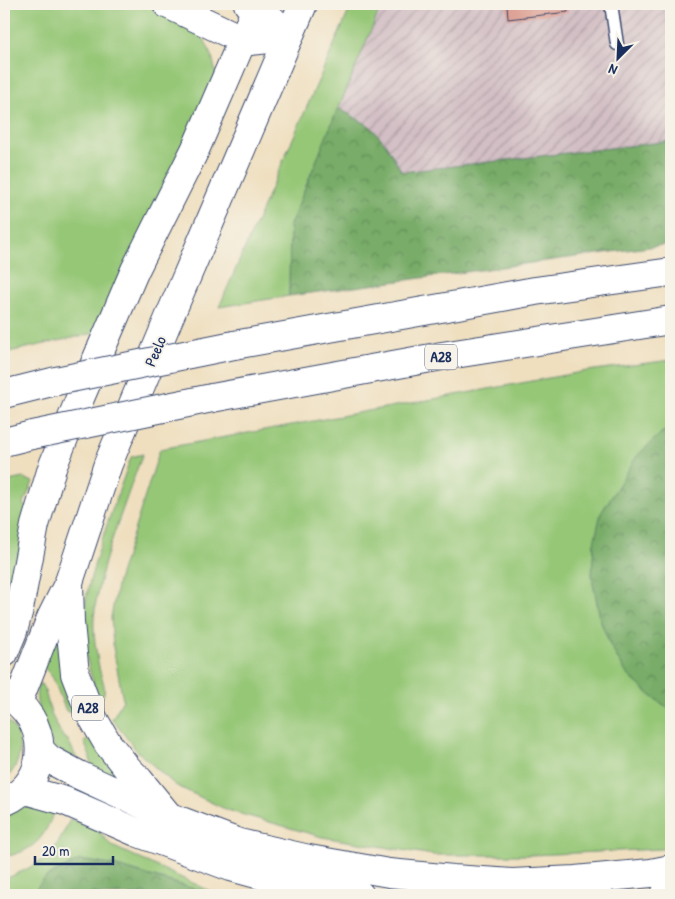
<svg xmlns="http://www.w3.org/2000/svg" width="675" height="899" viewBox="0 0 675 899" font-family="'Patrick Hand',sans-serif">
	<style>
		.industrial { fill: url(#industrial-furrows) }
		.grass { fill: #96c777; stroke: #587b6a }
		.forest { fill: url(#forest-crowns); stroke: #4a6e63 }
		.building { fill: #da978b }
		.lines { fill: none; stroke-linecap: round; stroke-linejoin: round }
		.service-casing { stroke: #3b496d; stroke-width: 15 }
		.secondary-casing { stroke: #3b496d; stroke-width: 30 }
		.primary-casing { stroke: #3b496d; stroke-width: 30 }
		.motorway-casing { stroke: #3b496d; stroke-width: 30 }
		.service { stroke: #fff; stroke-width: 12 }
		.secondary { stroke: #fff; stroke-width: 28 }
		.primary { stroke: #fff; stroke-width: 28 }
		.motorway { stroke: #fff; stroke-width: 28 }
		.motorway-bridge-casing { stroke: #3b496d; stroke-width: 30; stroke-linecap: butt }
		.motorway-bridge { stroke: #fff; stroke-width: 28 }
		.labels { text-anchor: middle; stroke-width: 4; stroke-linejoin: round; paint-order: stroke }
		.shield { fill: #f7f3e8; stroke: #5d6a87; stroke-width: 1 }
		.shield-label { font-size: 15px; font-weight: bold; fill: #1b2f5e }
		.street-label { font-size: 16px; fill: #1b2f5e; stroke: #f7f3e8 }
	</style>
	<defs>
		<pattern id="industrial-furrows" width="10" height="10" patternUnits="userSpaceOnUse" patternTransform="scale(1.25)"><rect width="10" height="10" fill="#d2bec4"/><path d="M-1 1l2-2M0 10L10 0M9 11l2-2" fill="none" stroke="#aa9ba2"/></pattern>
		<pattern id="forest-crowns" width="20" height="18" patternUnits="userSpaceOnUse" patternTransform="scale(1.25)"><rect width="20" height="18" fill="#78ac68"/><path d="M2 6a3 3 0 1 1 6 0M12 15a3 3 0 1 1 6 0" fill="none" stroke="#628c59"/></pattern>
	</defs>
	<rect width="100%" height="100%" fill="#f7f3e8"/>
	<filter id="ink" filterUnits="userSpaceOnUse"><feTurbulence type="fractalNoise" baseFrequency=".02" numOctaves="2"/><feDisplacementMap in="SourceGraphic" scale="10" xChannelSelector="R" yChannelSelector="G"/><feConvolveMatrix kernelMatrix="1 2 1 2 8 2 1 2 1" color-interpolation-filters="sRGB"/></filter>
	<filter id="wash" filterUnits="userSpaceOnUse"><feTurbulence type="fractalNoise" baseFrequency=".0096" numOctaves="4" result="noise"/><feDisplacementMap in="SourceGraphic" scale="20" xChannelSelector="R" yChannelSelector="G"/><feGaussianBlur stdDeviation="1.12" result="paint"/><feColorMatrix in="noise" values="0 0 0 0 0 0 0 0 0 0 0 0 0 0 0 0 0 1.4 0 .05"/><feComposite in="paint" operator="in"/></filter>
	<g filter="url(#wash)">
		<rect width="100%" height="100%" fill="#efdfbf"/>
		<!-- industrial -->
		<path class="industrial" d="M371 4H671V174L271 219Z"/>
		<!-- grass -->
		<path class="grass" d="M4 4H149L181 19 193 27 204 39 212 56 216 74 99 332 4 353Z
			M352 4H382L290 225 289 296 219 307Z
			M671 360V427L660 434 594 543 592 578 601 622 611 647 627 674 650 695 671 710V848L661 849 532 855H433L322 837 227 810 175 785 137 751 112 719 123 700 113 647 111 617 118 581 160 449 587 371Z
			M143 454C135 473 129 492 122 511 110 545 97 581 94 618 93 634 96 651 99 667 100 675 106 685 104 693 103 697 102 697 99 699 92 680 86 661 84 640 81 606 91 576 101 543 110 514 121 486 131 457Z
			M23 478 33 482 23 505 31 508 4 633V482Z
			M59 621 77 710 71 713 66 711 53 678 42 665Z
			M40 682 45 691 51 714 63 737 68 740 77 759 54 748C47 731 29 699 40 682Z
			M4 718C26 734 24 764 4 780Z
			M92 738 122 779 89 769C93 759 88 752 84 742Z
			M35 805 54 810C45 839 33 851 4 857V814L13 810Z
			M70 819 96 829 112 846 219 895H215L117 866 80 860 46 877 30 895H4V880C19 872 37 866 49 854 59 845 64 831 70 819Z"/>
		<!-- forest -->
		<path class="forest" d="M338 108 370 126 385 143 402 172 671 141V244L289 296 290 225Z
			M671 427V710L650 695 627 674 611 647 601 622 592 578 594 543 601 513 637 456 660 434Z
			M80 860 116 866 215 895H30L46 877Z"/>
		<g id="blocks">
			<!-- building -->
			<path class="building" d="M507 4H567L568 12 508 19Z"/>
		</g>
	</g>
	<g filter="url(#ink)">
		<use href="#blocks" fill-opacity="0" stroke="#3b496d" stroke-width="1"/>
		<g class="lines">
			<!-- service casing -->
			<g class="service-casing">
				<path id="service" d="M611 4 617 44"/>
			</g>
			<!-- secondary casing -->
			<g class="secondary-casing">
				<path id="secondary" d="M167 4 243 40 250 41 289 37
					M248 4 263 11 289 37"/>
			</g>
			<!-- primary casing -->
			<g class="primary-casing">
				<path id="primary" d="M4 653 13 631 19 609 35 525 52 468 80 398 135 270 195 150 258 4
					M4 694C50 716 53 782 4 802
					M18 702 51 618 69 582 108 464 169 318 303 4"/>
			</g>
			<!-- motorway casing -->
			<g class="motorway-casing">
				<path id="motorway" d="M234 345 535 291 671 272
					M4 394 56 381
					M212 398 442 356 671 320
					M4 442 32 435
					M69 582 70 623 75 674 90 713 108 744 128 769 139 780 166 813
					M40 750 49 759 79 775 168 816 239 843 309 859 389 873 453 879 512 883 575 880 651 873 671 869
					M25 790 65 801 136 832 231 867 275 879 360 895
					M665 895H671"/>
			</g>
			<!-- service -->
			<use href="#service" class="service"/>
			<!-- secondary -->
			<use href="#secondary" class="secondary"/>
			<!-- primary -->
			<use href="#primary" class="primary"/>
			<!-- motorway -->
			<use href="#motorway" class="motorway"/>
			<!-- motorway-bridge casing -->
			<g class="motorway-bridge-casing">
				<path id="motorway-bridge" d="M56 381 234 345
					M32 435 212 398"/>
			</g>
			<!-- motorway-bridge -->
			<use href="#motorway-bridge" class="motorway-bridge"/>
		</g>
	</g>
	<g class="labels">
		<!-- shield labels -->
		<g class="shield">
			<rect x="425" y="344.5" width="32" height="25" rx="4"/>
			<rect x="72" y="695.5" width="32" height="25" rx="4"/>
		</g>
		<g class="shield-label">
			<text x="441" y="362">A28</text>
			<text x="88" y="713">A28</text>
		</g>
		<!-- street labels -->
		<g class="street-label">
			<text transform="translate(155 351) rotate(-67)" y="6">Peelo</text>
		</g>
	</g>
	<!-- margin -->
	<rect width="675" height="899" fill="none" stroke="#f7f3e8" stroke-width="20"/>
	<!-- north arrow -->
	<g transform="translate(618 58) rotate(204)" stroke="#f7f3e8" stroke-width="4" paint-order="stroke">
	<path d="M0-4L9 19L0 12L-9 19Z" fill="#1b2f5e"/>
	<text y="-8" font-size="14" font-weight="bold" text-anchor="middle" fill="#1b2f5e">N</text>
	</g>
	<!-- scale -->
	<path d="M35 856v8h78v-8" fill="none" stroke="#1b2f5e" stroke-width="2.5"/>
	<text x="42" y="856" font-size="15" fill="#1b2f5e" stroke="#f7f3e8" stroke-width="4" paint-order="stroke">20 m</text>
</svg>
